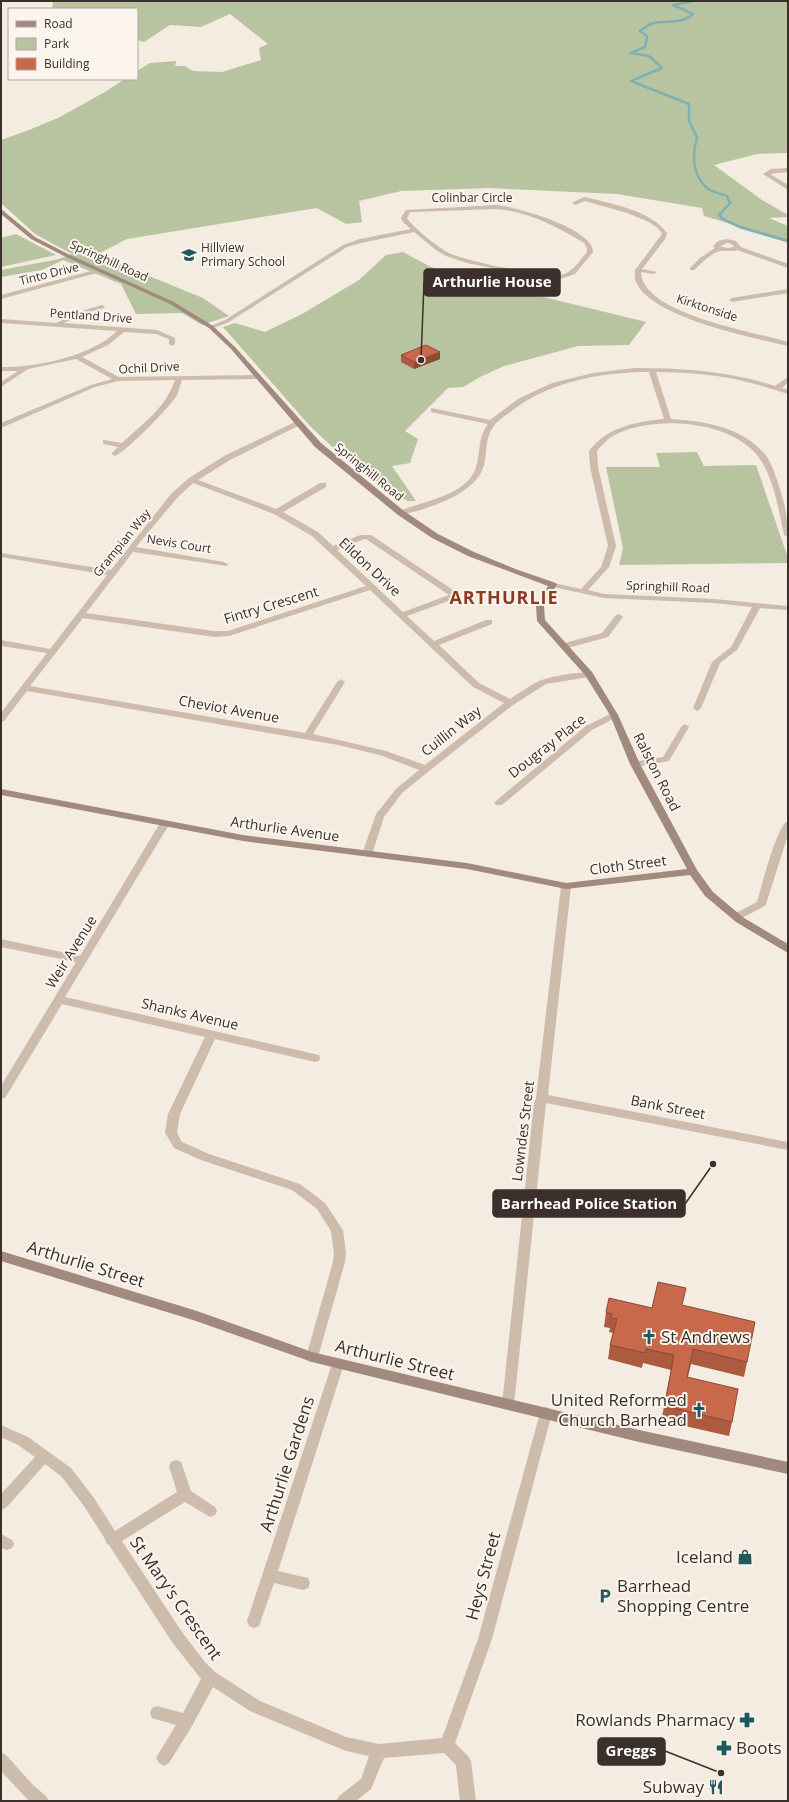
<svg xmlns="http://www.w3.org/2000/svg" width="789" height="1802" viewBox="0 0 789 1802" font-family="'Open Sans',sans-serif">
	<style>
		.green { fill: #b8c4a0 }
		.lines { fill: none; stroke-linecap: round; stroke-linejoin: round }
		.stream-far1 { stroke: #7fb0b2; stroke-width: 2.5 }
		.stream { stroke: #7fb0b2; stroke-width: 3 }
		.street { fill: #cdbbac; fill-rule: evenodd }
		.secondary { fill: #a18a7d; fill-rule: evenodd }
		.wall { fill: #ac5a40 }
		.shaded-wall { fill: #8c4a34 }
		.building { fill: #c8694b; stroke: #8c4a34 }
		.labels { text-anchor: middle; stroke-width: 4; stroke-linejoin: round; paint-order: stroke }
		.far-street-label { font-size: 12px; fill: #3b302b; stroke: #fbf5ee }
		.far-poi-label { font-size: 12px; fill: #3b302b; stroke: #fbf5ee; text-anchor: start }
		.street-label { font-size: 14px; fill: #3b302b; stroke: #fbf5ee }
		.near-street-label { font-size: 17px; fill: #3b302b; stroke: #fbf5ee }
		.near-poi-label { font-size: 17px; fill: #3b302b; stroke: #fbf5ee; text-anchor: end }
		.district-label { font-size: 18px; font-weight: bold; letter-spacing: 1px; fill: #8c3b22; stroke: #fbf5ee }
		.leader { fill: none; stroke: #3b302b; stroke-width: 1.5 }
		.callout-dot { fill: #3b302b; stroke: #fbf5ee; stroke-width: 1.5 }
		.callout { fill: #3b302b; stroke: #3b302b; stroke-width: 1.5 }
		.callout-label { font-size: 15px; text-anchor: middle; font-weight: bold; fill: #fff }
	</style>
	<rect width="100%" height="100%" fill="#f4ebe1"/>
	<!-- green -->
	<path class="green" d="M53 1H788V153L757 154 714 165 762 200 788 215V217L769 218 788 226V241L704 216 702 208 617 194 489 188 401 191 359 201 362 222 346 224 317 208 127 239 100 253 105 258 203 298 229 316 202 325 182 313 136 314 121 284 63 260 42 270 1 277V270L59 259 72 254 35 234 1 203V140L29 130 60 117 103 93 125 79H137V71L150 63 176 61 175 66H185L193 71 222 72 261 60 259 48 268 44 230 14 201 27 170 25 144 42 137 40V9H52Z
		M16 234 56 255 1 267V238Z
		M403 252C429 266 448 278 478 281L646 322 629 345 578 346 504 366 480 377 463 387 448 388 405 431 418 439 410 463 392 466 416 501H408L386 490 363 468 345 459 309 425 223 327 235 323 265 332 302 314 359 280 386 255Z
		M697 452 704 466 756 465 788 558V563L619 565 623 548 606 467H660L656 453Z"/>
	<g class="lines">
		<!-- stream-far1 -->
		<path class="stream-far1" d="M693 1 673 5 693 14C681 25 668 20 654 23 649 24 644 28 640 31L647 36 645 47 631 53 649 56 662 68 631 81 689 104V121L697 138C692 154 692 175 707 188 712 192 721 194 727 196L730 203 720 214"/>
		<!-- stream -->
		<path class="stream" d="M721 213 719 215 723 219 740 227 788 241"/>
		<!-- street -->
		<path class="street" d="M788 168V172L770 174 788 185V190L763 174 771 169Z
			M584 197C611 204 649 209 667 233L665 239 642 269 657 272 654 274 641 272C642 314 755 332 788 342V346C751 337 652 318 636 282 634 279 635 274 635 270L662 234 658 228 649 222 627 213 585 201 575 205 572 203Z
			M496 205C516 207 593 228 593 252L575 274 560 279H546L467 263 446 256 436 250 414 232 361 243 347 247 229 322 211 329 208 327 225 320 343 245 360 239 411 229 403 222 401 218 406 210ZM496 209C529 212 556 226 584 243L587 248V252C579 261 573 273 560 275 545 278 463 260 449 253 440 249 411 226 407 218L410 212H414Z
			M727 239 736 241 741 247 788 264V268L737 250C731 252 727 250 721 251 713 251 700 265 694 270H690V268L700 258 715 248 713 246 718 241ZM727 243 732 244 734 247 727 248 720 246Z
			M102 268 105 270 104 271 1 299V295Z
			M788 289V293L732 302 729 300 732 298Z
			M102 305 105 307 104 308 92 311 64 323 157 330 175 338V344L172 346 169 344V339L156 334 124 332 108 345 82 357 119 377 258 375 261 377 258 379 182 380C180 385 179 391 177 395 171 406 125 453 115 456L111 454 118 447 103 444V440L122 443C142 424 166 408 175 380L118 381 95 387 1 428V423L91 385 112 379 76 359 28 369 1 387V382L18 371H1V367C35 368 92 356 117 331L1 323V319L56 323 88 309Z
			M634 368C683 368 729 371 775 386L788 377V382L782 388 788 390V394C777 391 766 387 755 384 723 375 689 372 656 372L671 419C702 421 739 426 762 451 771 460 775 474 779 486 785 504 788 519 788 537L784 535C779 511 773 474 757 455 728 420 653 415 615 435 607 439 602 445 597 451L598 467 616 546 609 567 588 590 604 594 714 599 788 606V610L760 608 737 650 720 663 701 708 697 711 693 708 712 662 731 647 752 607 714 603 604 598 553 587 549 585 553 583 581 589 601 567 608 546 590 467 589 451C607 427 635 422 664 419L649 372C600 372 547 382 509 413 503 417 497 421 493 427 485 439 487 452 484 465 476 495 427 509 401 515L397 513C402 509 411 507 417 505 435 499 463 492 473 474 482 459 476 439 488 424L431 412V408L490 420 518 399 552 383 593 373Z
			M295 422 302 424 230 460 198 480 276 509 320 483H326V487L283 512 318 532 333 546 360 535H371L453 590 458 596 457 598 407 616 434 641 486 620H492V624L439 645 479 683 510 699C519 693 529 686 539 681 547 677 588 669 593 674L589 677 546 684 513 705 429 771 402 793 384 817 372 854 367 857 362 854 376 814 396 789 419 770 380 755 338 745 27 691 4 721 1 722V713L47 653 1 646V640L50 649 107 575 1 557V553L111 570 171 494 189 478 224 456ZM193 483 274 514 312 536 366 586 228 631H214L86 613 133 552 227 566 228 564 224 562 136 547 177 498ZM364 539H366L449 595 403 612 337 550ZM370 590 473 687 504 703 425 765 386 751 313 734 345 682 341 679 337 682 305 733 30 686 83 618 214 637 229 636Z
			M619 614 623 617 608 637 564 649 560 646 561 644 602 633 616 615Z
			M614 712 617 713 618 715 617 717 592 730 502 805H496L494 803 496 801 586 726Z
			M685 724 689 727 669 761 635 767 632 766 630 764 632 762 663 757 681 727Z
			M165 820 170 823 65 997 319 1055 320 1058 319 1061 315 1062 215 1039 180 1114 177 1133 182 1142 209 1154 300 1184 325 1203 343 1230 346 1253 345 1262 318 1357 316 1361 312 1362 308 1361 306 1357 333 1262 334 1253 331 1231 317 1209 292 1190 201 1160 174 1148 167 1136 165 1133 168 1114 205 1037 62 1004 5 1098 1 1099V1086L76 962 1 947V939L80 956 160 823Z
			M788 821V835L766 904 765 906 740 919H732L731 917 732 915 757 902C761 889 777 824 788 821Z
			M566 883 571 886 548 1095 788 1142V1150L546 1103 514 1404 513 1408 508 1410 503 1408 502 1404 534 1103 536 1098 561 886Z
			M338 1359 342 1360 344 1364 278 1571 308 1578 310 1583 308 1588 303 1590 274 1583 259 1626 254 1628 249 1626 247 1621 332 1364 334 1360Z
			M546 1407 551 1409 552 1413 492 1639 455 1743 468 1756 471 1761 476 1801H460L456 1765 444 1753 384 1758 371 1789 356 1801H336L339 1796 361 1779 369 1756 346 1751 250 1711 213 1687 192 1726 169 1763 164 1766 159 1763 156 1758 176 1725 152 1718 150 1713 152 1708 157 1706 183 1713 201 1679 172 1642 109 1545 107 1544 105 1539 84 1506 61 1476 45 1464 6 1508 1 1510V1494L35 1457 18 1445 1 1437V1425L28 1437 71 1468 94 1498 115 1531 177 1492 169 1466 171 1462 176 1460 181 1462 191 1491 215 1507 217 1511 215 1515 210 1517 185 1502 122 1541 182 1632 204 1661 215 1672 260 1701 346 1737 379 1744 442 1738 478 1639 540 1413 541 1409Z
			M1 1534 12 1540 14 1544 12 1548 7 1550 1 1548Z
			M1 1752 6 1755 33 1785 46 1796 49 1801H29L1 1771Z"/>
		<!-- secondary -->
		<path class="secondary" d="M1 209 35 237 68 254 174 302 213 326 235 347 321 443 404 511 438 534 474 552 518 570 556 583 557 585 548 598 544 606 545 620 592 672 618 715 640 764 697 870 713 892 744 918 788 944V953L736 922 705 896 690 875 566 889 467 869 243 841 1 795V789L243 835 467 863 566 883 687 869 630 764 610 715 585 675 537 621 536 606 548 586 468 556 432 538 398 515 315 447 231 349 209 328 170 304 64 256 31 239 1 214Z
			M1 1251 197 1311 312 1352 639 1430 788 1462V1474L639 1442 312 1362 196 1321 1 1261Z"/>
	</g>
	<!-- wall -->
	<path class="wall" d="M401 355 440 359 414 369 401 362Z
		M683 1305 747 1362 744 1377 691 1364 688 1377 732 1422 729 1436 667 1422 668 1418 662 1417 671 1370 643 1363 642 1368 608 1359 610 1345 613 1333 609 1332 610 1328 604 1327 606 1312Z"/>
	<!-- shaded-wall -->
	<path class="shaded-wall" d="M440 352V359L414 369V362Z"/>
	<!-- building -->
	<path class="building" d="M426 345 440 352 414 362 401 355Z
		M658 1282 686 1288 682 1305 755 1322 747 1362 693 1349 687 1377 738 1389 732 1422 670 1407V1404L665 1403 674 1355 646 1349 645 1353 610 1345 617 1319 611 1318 612 1314 606 1312 609 1298 652 1308Z"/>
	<!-- icons -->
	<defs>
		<g id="school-bare" transform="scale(1.2)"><path d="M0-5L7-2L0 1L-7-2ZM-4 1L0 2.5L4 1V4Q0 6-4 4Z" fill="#1f5a5e" stroke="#fbf5ee" stroke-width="2.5" paint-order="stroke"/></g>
		<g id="church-bare" transform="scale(1.2)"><path d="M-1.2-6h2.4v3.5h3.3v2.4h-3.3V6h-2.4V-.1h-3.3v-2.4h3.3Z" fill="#1f5a5e" stroke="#fbf5ee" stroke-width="2.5" paint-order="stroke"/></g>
		<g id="shop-bare" transform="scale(1.2)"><path d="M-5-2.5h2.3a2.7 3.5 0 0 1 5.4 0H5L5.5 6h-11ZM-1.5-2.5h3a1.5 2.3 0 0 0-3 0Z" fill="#1f5a5e" stroke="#fbf5ee" stroke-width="2.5" paint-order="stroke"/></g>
		<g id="parking-bare" transform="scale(1.2)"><path d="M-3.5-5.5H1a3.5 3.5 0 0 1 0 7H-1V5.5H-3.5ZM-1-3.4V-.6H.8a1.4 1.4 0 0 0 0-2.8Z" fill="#1f5a5e" stroke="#fbf5ee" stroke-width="2.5" paint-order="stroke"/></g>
		<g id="pharmacy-bare" transform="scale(1.2)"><path d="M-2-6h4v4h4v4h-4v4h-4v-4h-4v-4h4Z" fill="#1f5a5e" stroke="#fbf5ee" stroke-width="2.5" paint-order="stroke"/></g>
		<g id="restaurant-bare" transform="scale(1.2)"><path d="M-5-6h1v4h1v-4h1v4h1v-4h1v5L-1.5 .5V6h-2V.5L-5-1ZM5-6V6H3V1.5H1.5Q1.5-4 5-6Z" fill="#1f5a5e" stroke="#fbf5ee" stroke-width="2.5" paint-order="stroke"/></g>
	</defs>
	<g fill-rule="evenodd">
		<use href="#school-bare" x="189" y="255"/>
		<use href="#church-bare" x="649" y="1337"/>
		<use href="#church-bare" x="699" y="1410"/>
		<use href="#shop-bare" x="745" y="1557"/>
		<use href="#parking-bare" x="605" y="1596"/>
		<use href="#pharmacy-bare" x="747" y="1720"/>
		<use href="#pharmacy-bare" x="724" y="1748"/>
		<use href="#restaurant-bare" x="716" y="1787"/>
	</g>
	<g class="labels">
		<!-- far-street labels -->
		<g class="far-street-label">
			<text x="472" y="202">Colinbar Circle</text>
			<text transform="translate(109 261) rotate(24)" y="4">Springhill Road</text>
			<text transform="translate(49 274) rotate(-14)" y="4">Tinto Drive</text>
			<text transform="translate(707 308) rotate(18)" y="4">Kirktonside</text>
			<text transform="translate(91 316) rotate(4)" y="4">Pentland Drive</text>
			<text transform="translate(149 368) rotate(-3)" y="4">Ochil Drive</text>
			<text transform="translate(369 472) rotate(39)" y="4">Springhill Road</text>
			<text transform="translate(122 543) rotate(-51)" y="4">Grampian Way</text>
			<text transform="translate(179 544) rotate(9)" y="4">Nevis Court</text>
			<text transform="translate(668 587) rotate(2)" y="4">Springhill Road</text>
		</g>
		<!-- far-poi labels -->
		<g class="far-poi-label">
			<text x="201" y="252">Hillview<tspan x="201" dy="14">Primary School</tspan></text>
		</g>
		<!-- street labels -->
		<g class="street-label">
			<text transform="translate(370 567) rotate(43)" y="5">Eildon Drive</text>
			<text transform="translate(271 605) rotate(-17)" y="5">Fintry Crescent</text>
			<text transform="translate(229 709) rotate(10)" y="5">Cheviot Avenue</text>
			<text transform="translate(451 731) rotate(-38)" y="5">Cuillin Way</text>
			<text transform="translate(547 746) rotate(-38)" y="5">Dougray Place</text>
			<text transform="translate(657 772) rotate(63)" y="5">Ralston Road</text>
			<text transform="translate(285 829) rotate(8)" y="5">Arthurlie Avenue</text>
			<text transform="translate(628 865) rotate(-7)" y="5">Cloth Street</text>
			<text transform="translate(71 952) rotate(-58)" y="5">Weir Avenue</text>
			<text transform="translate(190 1014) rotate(13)" y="5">Shanks Avenue</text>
			<text transform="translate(668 1107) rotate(11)" y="5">Bank Street</text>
			<text transform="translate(523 1131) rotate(-83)" y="5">Lowndes Street</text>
		</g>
		<!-- near-street labels -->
		<g class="near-street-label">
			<text transform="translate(86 1264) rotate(17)" y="6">Arthurlie Street</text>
			<text transform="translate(395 1360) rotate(14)" y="6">Arthurlie Street</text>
			<text transform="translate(287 1464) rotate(-72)" y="6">Arthurlie Gardens</text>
			<text transform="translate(483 1576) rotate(-75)" y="6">Heys Street</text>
			<text transform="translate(176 1598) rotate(55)" y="6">St Mary's Crescent</text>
		</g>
		<!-- near-poi labels -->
		<g class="near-poi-label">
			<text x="661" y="1343" text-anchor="start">St Andrews</text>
			<text x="687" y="1406">United Reformed<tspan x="687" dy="20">Church Barhead</tspan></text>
			<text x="733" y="1563">Iceland</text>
			<text x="617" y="1592" text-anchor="start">Barrhead<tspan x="617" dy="20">Shopping Centre</tspan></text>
			<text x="735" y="1726">Rowlands Pharmacy</text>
			<text x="736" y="1754" text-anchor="start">Boots</text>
			<text x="704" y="1793">Subway</text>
		</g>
		<!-- district labels -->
		<g class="district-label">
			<text x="504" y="604">ARTHURLIE</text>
		</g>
	</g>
	<!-- callouts -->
	<path class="leader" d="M421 360L424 282M713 1164L685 1204M721 1773L665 1751"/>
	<g class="callout-dot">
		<circle cx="421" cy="360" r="4"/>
		<circle cx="713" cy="1164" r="4"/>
		<circle cx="721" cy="1773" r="4"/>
	</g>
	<g class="callout">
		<rect x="424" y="269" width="136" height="27" rx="4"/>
		<rect x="493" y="1190" width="192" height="27" rx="4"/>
		<rect x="598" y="1738" width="67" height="27" rx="4"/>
	</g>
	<g class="callout-label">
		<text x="492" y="287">Arthurlie House</text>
		<text x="589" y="1209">Barrhead Police Station</text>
		<text x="631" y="1756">Greggs</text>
	</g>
	<!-- border -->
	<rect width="789" height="1802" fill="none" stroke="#3b302b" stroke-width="4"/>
	<!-- legend -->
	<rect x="8" y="8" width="130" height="72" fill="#fbf5ee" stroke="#aea6a0"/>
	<rect x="16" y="21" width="20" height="6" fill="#a18a7d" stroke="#aea6a0"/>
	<text x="44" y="28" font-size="12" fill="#3b302b">Road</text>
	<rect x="16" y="38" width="20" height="12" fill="#b8c4a0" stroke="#aea6a0"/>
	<text x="44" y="48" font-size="12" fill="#3b302b">Park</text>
	<rect x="16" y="58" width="20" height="12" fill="#c8694b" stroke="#aea6a0"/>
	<text x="44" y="68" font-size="12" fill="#3b302b">Building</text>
</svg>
